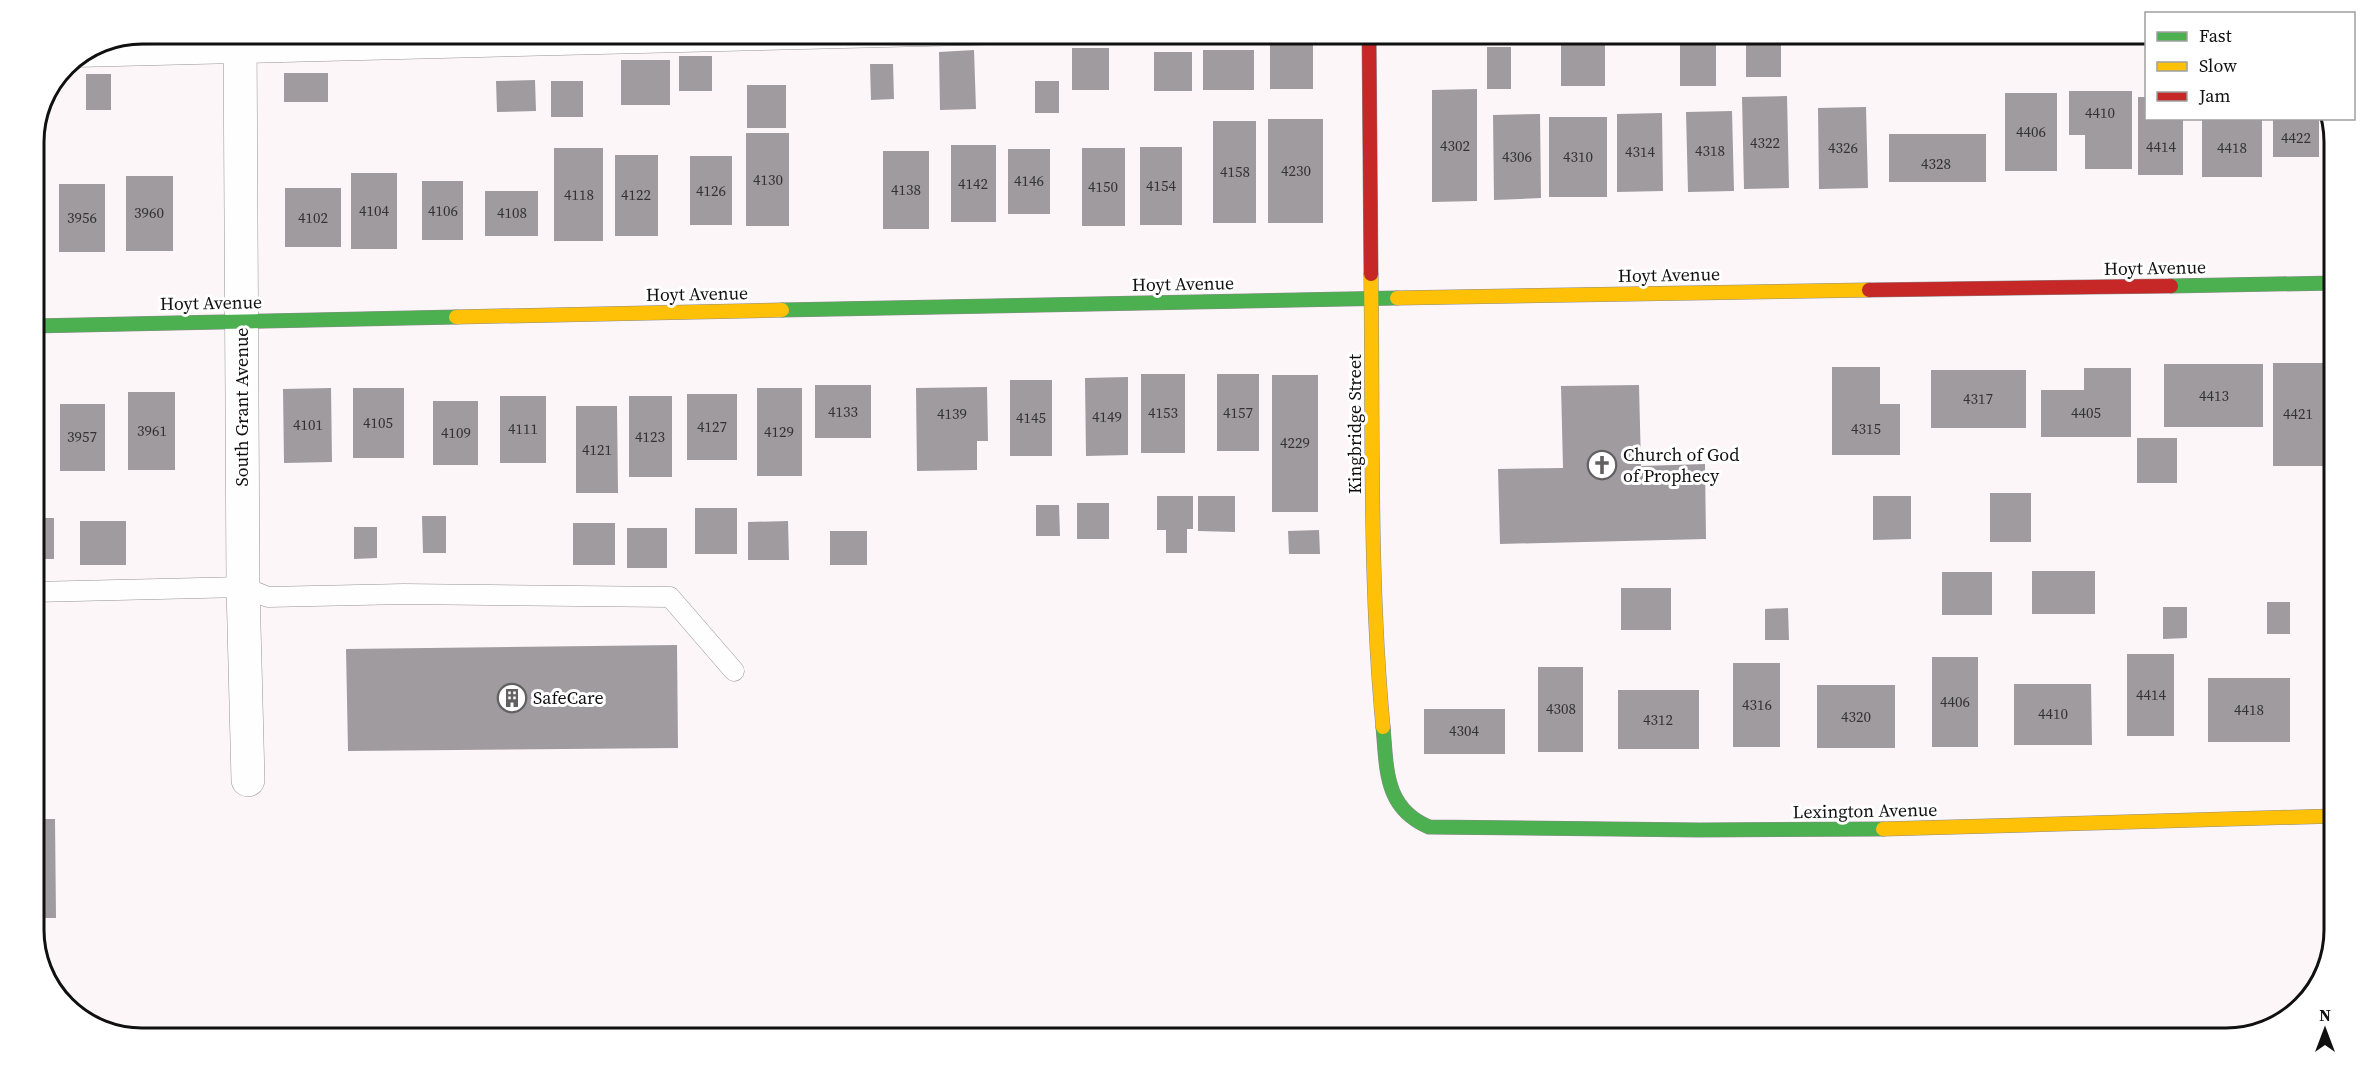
<svg xmlns="http://www.w3.org/2000/svg" width="2367" height="1072" viewBox="0 0 2367 1072" font-family="'Source Serif 4',serif">
	<style>
		.building { fill: #a09b9e }
		.lines { fill: none; stroke-linecap: round; stroke-linejoin: round }
		.lane-casing { stroke: #969495; stroke-width: 21 }
		.street-casing { stroke: #969495; stroke-width: 34 }
		.fast-casing { stroke: #8d8a8c; stroke-width: 15 }
		.slow-casing { stroke: #8d8a8c; stroke-width: 15 }
		.jam-casing { stroke: #8d8a8c; stroke-width: 15 }
		.lane { stroke: #fffefe; stroke-width: 20 }
		.street { stroke: #fffefe; stroke-width: 33 }
		.fast { stroke: #4caf50; stroke-width: 14 }
		.slow { stroke: #ffc107; stroke-width: 14 }
		.jam { stroke: #c62828; stroke-width: 14 }
		.labels { text-anchor: middle; stroke-width: 6; stroke-linejoin: round; paint-order: stroke }
		.number-label { font-size: 15px; fill: #343334 }
		.street-label { font-size: 18px; fill: #101010; stroke: #fff }
		.poi-label { font-size: 18px; fill: #101010; stroke: #fff; text-anchor: start }
		.rim { fill: none; stroke: #101010; stroke-width: 3 }
	</style>
	<rect width="100%" height="100%" fill="#fcf6f9"/>
	<!-- building -->
	<path class="building" d="M1746 34H1781V77H1746Z
		M1561 42H1605V86H1561Z
		M1270 43H1313V89H1270Z
		M1680 43H1716V86H1680Z
		M1487 47H1511V89H1487Z
		M1072 48H1109V90H1072Z
		M974 50 976 109 940 110 939 52Z
		M1203 50H1254V90H1203Z
		M1154 52H1192V91H1154Z
		M679 56H712V91H679Z
		M621 60H670V105H621Z
		M870 64H893L894 99 871 100Z
		M284 73H328V102H284Z
		M86 74H111V110H86Z
		M535 80 536 111 497 112 496 81Z
		M551 81H583V117H551Z
		M1035 81H1059V113H1035Z
		M747 85H786V128H747Z
		M1477 89V201L1432 202V90Z
		M2069 91H2132V169H2085V135H2069Z
		M2005 93H2057V171H2005Z
		M1787 96 1789 188 1744 189 1742 97Z
		M2138 97H2146V118H2183V175H2138Z
		M1866 107 1868 188 1819 189 1818 108Z
		M1732 111 1734 191 1688 192 1686 112Z
		M1662 113 1663 191 1617 192V114Z
		M1540 114 1541 198 1494 200 1493 115Z
		M1549 117H1607V197H1549Z
		M2202 118H2262V177H2202Z
		M2273 118H2319V157H2273Z
		M1268 119H1323V223H1268Z
		M1213 121H1256V223H1213Z
		M746 133H789V226H746Z
		M1889 134H1986V182H1889Z
		M951 145H996V222H951Z
		M1140 147H1182V225H1140Z
		M554 148H603V241H554Z
		M1082 148H1125V226H1082Z
		M1008 149H1050V214H1008Z
		M883 151H929V229H883Z
		M615 155H658V236H615Z
		M690 156H732V225H690Z
		M351 173H397V249H351Z
		M33 175H37V253H33Z
		M126 176H173V251H126Z
		M422 181H463V240H422Z
		M59 184H105V252H59Z
		M285 188H341V247H285Z
		M485 191H538V236H485Z
		M2273 363H2323V466H2273Z
		M2164 364H2263V427H2164Z
		M1832 367H1880V404H1900V455H1832Z
		M2084 368H2131V437H2041V390H2084Z
		M1931 370H2026V428H1931Z
		M1141 374H1185V453H1141Z
		M1217 374H1259V451H1217Z
		M1272 375H1318V512H1272Z
		M1128 377V455L1086 456 1085 378Z
		M1010 380H1052V456H1010Z
		M815 385H871V438H815Z
		M1639 385 1641 466 1705 464 1706 539 1500 544 1498 469 1563 468 1561 386Z
		M987 387 988 441H977V470L917 471 916 388Z
		M331 388 332 462 284 463 283 389Z
		M353 388H404V458H353Z
		M757 388H802V476H757Z
		M128 392H175V470H128Z
		M687 394H737V460H687Z
		M33 395H38V497H33Z
		M500 396H546V463H500Z
		M629 396H672V477H629Z
		M433 401H478V465H433Z
		M60 404H105V471H60Z
		M576 406H617L618 493H576Z
		M2137 438H2177V483H2137Z
		M1990 493H2031V542H1990Z
		M1157 496H1193V529H1187V553H1166V530H1157Z
		M1198 496H1235V532L1198 531Z
		M1873 496H1911V539L1873 540Z
		M1077 503H1109V539H1077Z
		M1036 505H1059L1060 536H1036Z
		M695 508H737V554H695Z
		M422 516H446V553H423Z
		M33 518H54V559H33Z
		M80 521H126V565H80Z
		M788 521 789 560H748V522Z
		M573 523H615V565H573Z
		M354 527H377V558L354 559Z
		M627 528H667V568H627Z
		M1319 530 1320 554H1289L1288 531Z
		M830 531H867V565H830Z
		M2032 571H2095V614H2032Z
		M1942 572H1992V615H1942Z
		M1621 588H1671V630H1621Z
		M2267 602H2290V634H2267Z
		M2163 607H2187V638L2163 639Z
		M1788 608 1789 640H1765V609Z
		M677 645 678 748 348 751 346 649Z
		M2127 654H2174V736H2127Z
		M1932 657H1978V747H1932Z
		M1733 663H1780V747H1733Z
		M1538 667H1583V752H1538Z
		M2208 678H2290V742H2208Z
		M2014 684H2091L2092 745H2014Z
		M1817 685H1895V748H1817Z
		M1618 690H1699V749H1618Z
		M1424 709H1505V754H1424Z
		M33 819H55L56 918H33Z"/>
	<g class="lines">
		<!-- lane casing -->
		<g class="lane-casing">
			<path id="lane" d="M77 57 1048 33
				M33 592 243 587 268 597 404 594 670 597 734 671"/>
		</g>
		<!-- street casing -->
		<g class="street-casing">
			<path id="street" d="M240 33 243 587 248 780"/>
		</g>
		<!-- fast casing -->
		<g class="fast-casing">
			<path id="fast" d="M2171 286 2334 283
				M782 310 1397 298
				M33 326 456 317
				M1383 727C1387 769 1384 808 1429 827L1699 830 1883 829"/>
		</g>
		<!-- slow casing -->
		<g class="slow-casing">
			<path id="slow" d="M1371 274C1373 425 1369 577 1383 727
				M1397 298 1869 290
				M456 317 782 310
				M1883 829 2334 816"/>
		</g>
		<!-- jam casing -->
		<g class="jam-casing">
			<path id="jam" d="M1369 33 1371 274
				M1869 290 2171 286"/>
		</g>
		<!-- lane -->
		<use href="#lane" class="lane"/>
		<!-- street -->
		<use href="#street" class="street"/>
		<!-- fast -->
		<use href="#fast" class="fast"/>
		<!-- slow -->
		<use href="#slow" class="slow"/>
		<!-- jam -->
		<use href="#jam" class="jam"/>
	</g>
	<!-- icons -->
	<defs>
		<g id="church-ring" transform="scale(1.5)"><circle r="9.5" fill="#fff" stroke="#636062" stroke-width="1.5"/><path d="M-1.2-6h2.4v3.5h3.3v2.4h-3.3V6h-2.4V-.1h-3.3v-2.4h3.3Z" fill="#636062"/></g>
		<g id="building-ring" transform="scale(1.5)"><circle r="9.5" fill="#fff" stroke="#636062" stroke-width="1.5"/><path d="M-4-6H4V6H1V3H-1V6H-4ZM-2.5-4.3h1.7v1.8h-1.7ZM.8-4.3h1.7v1.8H.8ZM-2.5-1h1.7V.8h-1.7ZM.8-1h1.7V.8H.8Z" fill="#636062"/></g>
	</defs>
	<g fill-rule="evenodd">
		<use href="#church-ring" x="1602" y="465"/>
		<use href="#building-ring" x="512" y="698"/>
	</g>
	<g class="labels">
		<!-- number labels -->
		<g class="number-label">
			<text x="2100" y="118">4410</text>
			<text x="2031" y="137">4406</text>
			<text x="2296" y="143">4422</text>
			<text x="1765" y="148">4322</text>
			<text x="1455" y="151">4302</text>
			<text x="2161" y="152">4414</text>
			<text x="1843" y="153">4326</text>
			<text x="2232" y="153">4418</text>
			<text x="1710" y="156">4318</text>
			<text x="1640" y="157">4314</text>
			<text x="1517" y="162">4306</text>
			<text x="1578" y="162">4310</text>
			<text x="1936" y="169">4328</text>
			<text x="1296" y="176">4230</text>
			<text x="1235" y="177">4158</text>
			<text x="768" y="185">4130</text>
			<text x="1029" y="186">4146</text>
			<text x="973" y="189">4142</text>
			<text x="1161" y="191">4154</text>
			<text x="1103" y="192">4150</text>
			<text x="906" y="195">4138</text>
			<text x="711" y="196">4126</text>
			<text x="579" y="200">4118</text>
			<text x="636" y="200">4122</text>
			<text x="374" y="216">4104</text>
			<text x="443" y="216">4106</text>
			<text x="149" y="218">3960</text>
			<text x="512" y="218">4108</text>
			<text x="82" y="223">3956</text>
			<text x="313" y="223">4102</text>
			<text x="2214" y="401">4413</text>
			<text x="1978" y="404">4317</text>
			<text x="843" y="417">4133</text>
			<text x="1163" y="418">4153</text>
			<text x="1238" y="418">4157</text>
			<text x="2086" y="418">4405</text>
			<text x="952" y="419">4139</text>
			<text x="2298" y="419">4421</text>
			<text x="1107" y="422">4149</text>
			<text x="1031" y="423">4145</text>
			<text x="378" y="428">4105</text>
			<text x="308" y="430">4101</text>
			<text x="712" y="432">4127</text>
			<text x="523" y="434">4111</text>
			<text x="1866" y="434">4315</text>
			<text x="152" y="436">3961</text>
			<text x="779" y="437">4129</text>
			<text x="456" y="438">4109</text>
			<text x="82" y="442">3957</text>
			<text x="650" y="442">4123</text>
			<text x="1295" y="448">4229</text>
			<text x="597" y="455">4121</text>
			<text x="2151" y="700">4414</text>
			<text x="1955" y="707">4406</text>
			<text x="1757" y="710">4316</text>
			<text x="1561" y="714">4308</text>
			<text x="2249" y="715">4418</text>
			<text x="2053" y="719">4410</text>
			<text x="1856" y="722">4320</text>
			<text x="1658" y="725">4312</text>
			<text x="1464" y="736">4304</text>
		</g>
		<!-- street labels -->
		<g class="street-label">
			<text transform="translate(2155 268) rotate(-1)" y="6">Hoyt Avenue</text>
			<text transform="translate(1669 275) rotate(-1)" y="6">Hoyt Avenue</text>
			<text transform="translate(1183 284) rotate(-1)" y="6">Hoyt Avenue</text>
			<text transform="translate(697 294) rotate(-1)" y="6">Hoyt Avenue</text>
			<text transform="translate(211 303) rotate(-1)" y="6">Hoyt Avenue</text>
			<text transform="translate(242 407) rotate(-90)" y="6">South Grant Avenue</text>
			<text transform="translate(1355 424) rotate(-90)" y="6">Kingbridge Street</text>
			<text transform="translate(1865 811) rotate(-1)" y="6">Lexington Avenue</text>
		</g>
		<!-- poi labels -->
		<g class="poi-label">
			<text x="1623" y="461">Church of God<tspan x="1623" dy="21">of Prophecy</tspan></text>
			<text x="533" y="704">SafeCare</text>
		</g>
	</g>
	<!-- crop -->
	<path d="M0 0H2367V1072H0ZM142 44H2226A98 98 0 0 1 2324 142V930A98 98 0 0 1 2226 1028H142A98 98 0 0 1 44 930V142A98 98 0 0 1 142 44Z" fill="#fff" fill-rule="evenodd"/>
	<path class="rim" d="M142 44H2226A98 98 0 0 1 2324 142V930A98 98 0 0 1 2226 1028H142A98 98 0 0 1 44 930V142A98 98 0 0 1 142 44Z"/>
	<!-- legend -->
	<rect x="2145" y="12" width="210" height="108" fill="#ffffff" stroke="#9f9f9f" stroke-width="1.5"/>
	<rect x="2157" y="32" width="30" height="9" fill="#4caf50" stroke="#9f9f9f" stroke-width="1.5"/>
	<text x="2199" y="42" font-size="18" fill="#101010">Fast</text>
	<rect x="2157" y="62" width="30" height="9" fill="#ffc107" stroke="#9f9f9f" stroke-width="1.5"/>
	<text x="2199" y="72" font-size="18" fill="#101010">Slow</text>
	<rect x="2157" y="92" width="30" height="9" fill="#c62828" stroke="#9f9f9f" stroke-width="1.5"/>
	<text x="2199" y="102" font-size="18" fill="#101010">Jam</text>
	<!-- north arrow -->
	<g transform="translate(2325 1030)" stroke="#ffffff" stroke-width="4.5" paint-order="stroke">
	<path d="M0-4.5L10 22L0 15L-10 22Z" fill="#101010"/>
	<text y="-9" font-size="16" font-weight="bold" text-anchor="middle" fill="#101010">N</text>
	</g>
</svg>
